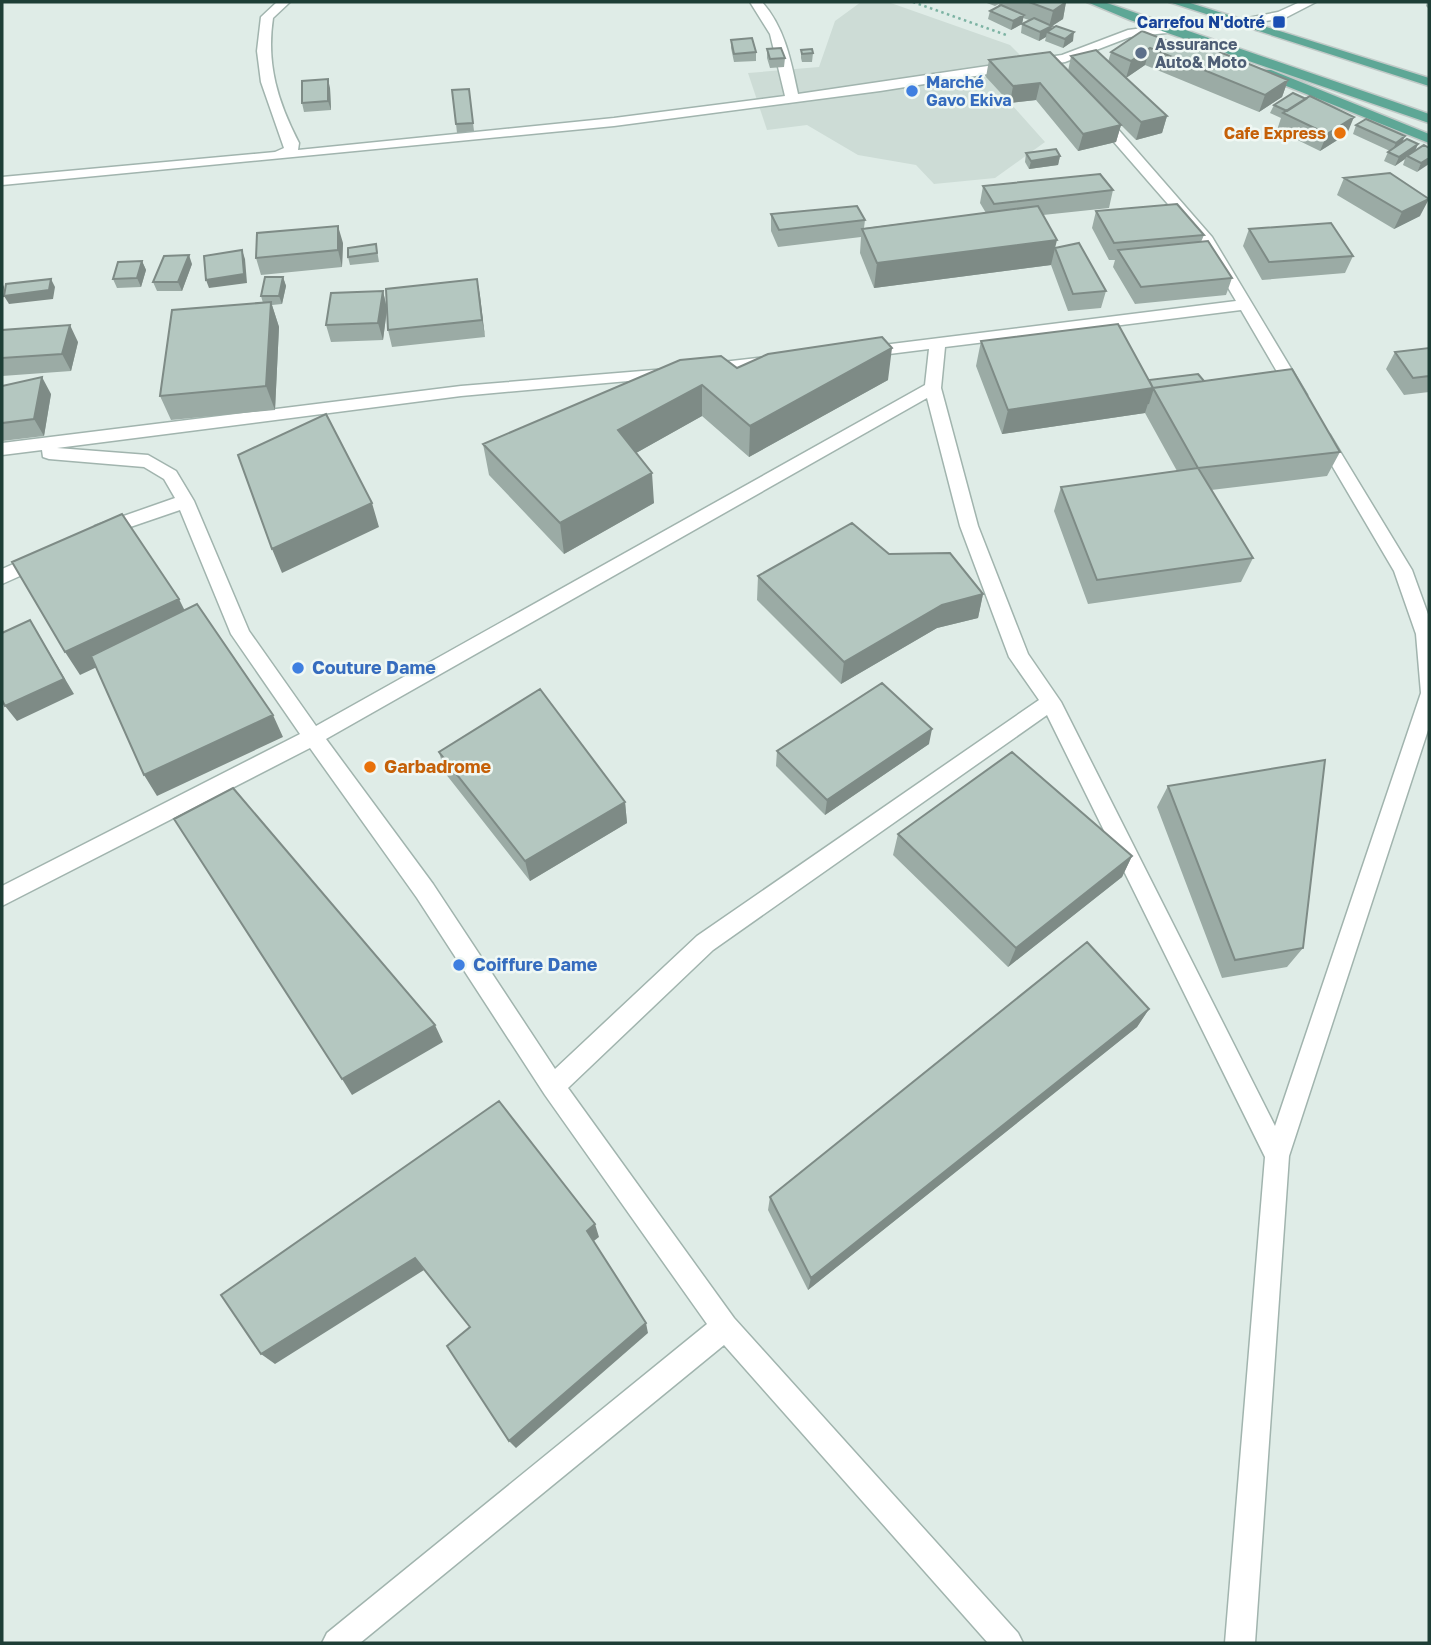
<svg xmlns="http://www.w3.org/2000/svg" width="1431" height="1645" viewBox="0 0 1431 1645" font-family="'Golos Text',sans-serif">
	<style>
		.built { fill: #cddcd6 }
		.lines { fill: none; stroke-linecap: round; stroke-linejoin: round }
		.minor-casing { stroke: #a1b4ae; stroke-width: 3 }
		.major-casing { stroke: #c0c9c7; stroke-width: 3 }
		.path { stroke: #7cb3a3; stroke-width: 2.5; stroke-dasharray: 2.5 3.5; stroke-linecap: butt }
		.minor { fill: #fff; fill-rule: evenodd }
		.major { fill: #5ea796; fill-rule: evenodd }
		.wall { fill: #9baba5 }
		.shaded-wall { fill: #7e8b86 }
		.building { fill: #b4c7c0; stroke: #7e8b86; stroke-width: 2 }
		.transit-dot { fill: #1a4fb4; stroke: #f0f8f4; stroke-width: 2.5 }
		.service-dot { fill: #5c6f8a; stroke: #f0f8f4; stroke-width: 2.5 }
		.shop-dot { fill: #3f7fe0; stroke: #f0f8f4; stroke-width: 2.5 }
		.food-dot { fill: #e8710a; stroke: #f0f8f4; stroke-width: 2.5 }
		.labels { text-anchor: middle; stroke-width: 5; stroke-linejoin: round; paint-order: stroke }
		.far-transit-label { font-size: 16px; font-weight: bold; fill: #164399; stroke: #f0f8f4; text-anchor: end }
		.far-service-label { font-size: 16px; font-weight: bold; fill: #4e5e75; stroke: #f0f8f4; text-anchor: start }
		.far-shop-label { font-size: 16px; font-weight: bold; fill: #366cbe; stroke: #f0f8f4; text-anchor: start }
		.far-food-label { font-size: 16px; font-weight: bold; fill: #c56008; stroke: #f0f8f4; text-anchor: end }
		.shop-label { font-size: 18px; font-weight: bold; fill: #366cbe; stroke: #f0f8f4; text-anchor: start }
		.food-label { font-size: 18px; font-weight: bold; fill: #c56008; stroke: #f0f8f4; text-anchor: start }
	</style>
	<rect width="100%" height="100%" fill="#dfece7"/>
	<!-- built -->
	<path class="built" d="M861 2H888L1010 45 1032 67 987 77 1045 142 995 178 934 184 916 165 858 155 807 125 767 130 748 73 819 67 835 21Z"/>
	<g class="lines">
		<!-- minor casing -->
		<g class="minor-casing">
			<path id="minor" d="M277 2H290L273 18C266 65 278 102 299 143L298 150 614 118 785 96 770 34 750 2H762C785 28 791 61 798 94L1062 55 1128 30 1166 25 1172 29 1166 33 1130 37 1065 62 880 91 614 126 2 185V177L275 152 284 148 261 82 257 51 261 17Z
				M1300 2H1316L1285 18 1234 26 1228 22 1278 12Z
				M1098 111 1103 112 1212 237 1307 395 1305 399H1293L1241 310 945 347 941 388 978 526 1028 654 1061 702 1275 1126 1421 693 1416 634 1394 571 1314 435 1316 431 1322 429 1330 435 1412 570 1429 617V727L1289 1156 1255 1643H1225L1265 1157 1047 715 713 950 568 1088 734 1318 1018 1633 1023 1643H988L724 1345 360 1643H322L327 1633 707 1324 545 1095 417 898 310 748 2 906V886L300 734 231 634 180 510 101 537 92 531 95 526 175 498 164 479 144 467 49 459 43 457 42 450 2 455V443L461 386 679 368 681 372 673 377 461 396 57 448 148 455 176 471 194 501 249 631 316 726 925 385 929 349 865 357 859 356V348L1236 301 1201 242 1093 118 1091 115ZM927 398 960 526 1009 657 1039 700 697 936 555 1069 433 884 326 739Z
				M774 356 782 361 780 365 705 374 697 369 705 364Z
				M43 551 52 558 49 563 2 584V569Z"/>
		</g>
		<!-- major casing -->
		<g class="major-casing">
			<path id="major" d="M1087 2H1104L1392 101 1429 114V123L1130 20Z
				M1169 2H1187L1429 78V86Z
				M1261 70H1271L1429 134V143L1261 76Z"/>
		</g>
		<!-- path -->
		<path class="path" d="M913 2 1009 36"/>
		<!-- minor -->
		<use href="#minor" class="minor"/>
		<!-- major -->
		<use href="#major" class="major"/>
	</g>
	<!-- wall -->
	<path class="wall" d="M984 2H1066L1063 19 1052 26 1051 29 1073 41 1063 48 1045 41 1046 37 1039 41 1021 33 1022 24 1029 20 1023 18 1022 24 1011 30 988 19 990 11 998 6 999 4 995 6Z
		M1427 2H1429V9L1426 6Z
		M1142 31 1178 45 1288 80 1282 97 1259 112 1145 65 1126 78 1125 77 1167 116 1162 133 1136 140 1114 118 1121 125 1116 142 1078 151 1036 100 1010 103 986 77 989 60 1068 71 1071 56 1108 62 1111 52Z
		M731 40 756 52V61L734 62 731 48Z
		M767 49 785 58 784 67 770 68 767 58Z
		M801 50 813 53 812 62H802L801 58Z
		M330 88 331 110 304 112 302 103Z
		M469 89 474 131 457 133 456 124Z
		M1274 105 1347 134 1320 151 1277 130 1281 118 1270 113Z
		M1356 125 1402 142 1418 144 1415 151 1429 148 1417 172 1403 165 1405 159 1395 166 1384 161 1388 152 1390 151 1353 134Z
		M1026 153 1060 156 1058 165 1029 169 1025 162Z
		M1344 178 1420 216 1394 229 1337 195Z
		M983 186 1113 190 1109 208 1043 215 1055 248 1106 291 1101 308 1068 311 1051 265 874 288 860 253 861 237 778 247 771 231V214L865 220 864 228 986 213 980 203Z
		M1096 211 1204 235 1201 242 1232 278 1226 295 1135 304 1113 267 1115 260H1109L1092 228Z
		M1249 229 1353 256 1345 273 1262 280 1243 246Z
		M343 243 342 267 261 275 256 258Z
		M376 244 379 262 350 265 348 257Z
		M142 261 146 270 141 287 117 288 113 279Z
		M192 264 182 291H157L153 282Z
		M283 277 286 286 282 304 272 305 279 327 275 410 171 420 160 396 263 303 261 296Z
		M477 279 485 337 392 347 388 330Z
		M383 291 387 309 383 340 331 342 326 325Z
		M2 330 78 342 71 371 2 376Z
		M981 341 1149 380 1204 381 1340 452 1327 476 1211 490 1253 558 1241 582 1088 604 1054 511 1061 487 1177 471 1145 413 1002 434 976 366Z
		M1429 348V392L1404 395 1386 369 1395 352Z
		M737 368 888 380 749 457 702 416 636 453 654 503 564 554 489 475 483 444Z
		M2 386 51 394 44 436 2 441Z
		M889 554 983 594 978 618 937 628 841 684 757 600 758 576Z
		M929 744 825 815 776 766 777 751Z
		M439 752 625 802 627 823 530 881 445 773Z
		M1168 786 1303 948 1287 967 1222 978 1157 807Z
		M898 834 1132 856 1122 877 1008 967 893 855Z
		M1149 1009 1137 1027 808 1290 768 1210 770 1197Z"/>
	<!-- shaded-wall -->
	<path class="shaded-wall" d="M1066 2 1063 19 1052 26 1050 33 1047 32 1046 37 1039 41 1040 32 1049 27 1053 11Z
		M1024 15 1022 24 1011 30 1013 21Z
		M1074 32 1073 41 1063 48 1065 39Z
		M1150 48 1145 65 1126 78 1131 61Z
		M328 79 330 88 331 110 328 101Z
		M1288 80 1282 97 1259 112 1265 95Z
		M1040 83 1036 100 1010 103 1013 86Z
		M1167 116 1162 133 1136 140 1141 122Z
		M1354 117 1347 134 1320 151 1327 134Z
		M1121 125 1116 142 1078 151 1083 134Z
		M1405 136 1401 145 1392 151 1396 143Z
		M1418 144 1414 153 1407 156 1405 159 1395 166 1399 157Z
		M1060 156 1058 165 1029 169 1031 161Z
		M1429 158V164L1417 172 1421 163Z
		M1429 199 1420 216 1394 229 1402 212Z
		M338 226 343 243 342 267 338 250Z
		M1057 240 1051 265 874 288 877 263Z
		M242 250 245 259 247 283 209 288 206 280Z
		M189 255 192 264 182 291 178 282Z
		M142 261 146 270 141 287 137 278Z
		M283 277 286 286 282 304 279 296Z
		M51 279 55 287 53 299 9 304 4 296Z
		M477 279 480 296 485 337 482 320Z
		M2 282 4 287 2 307Z
		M383 291 387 309 383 340 378 323Z
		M271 302 279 327 275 410 266 386Z
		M70 325 78 342 71 371 62 354Z
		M892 348 888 380 749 457 750 426Z
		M42 377 51 394 44 436 34 419Z
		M702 385V416L620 462 618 430Z
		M1153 388 1145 413 1002 434 1008 410Z
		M652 473 654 503 564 554 560 523Z
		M372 503 379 527 282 573 272 549Z
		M983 594 978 618 937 628 841 684 844 662 942 605Z
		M179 599 191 623 80 675 65 652Z
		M30 620 74 694 17 721 5 706Z
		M273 715 283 737 157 796 144 775Z
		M932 729 929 744 825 815 827 800Z
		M625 802 627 823 530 881 525 861Z
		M1132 856 1122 877 1008 967 1016 948Z
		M1149 1009 1137 1027 808 1290 811 1278Z
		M435 1025 443 1042 352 1095 342 1079Z
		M595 1224 599 1237 590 1244 587 1231Z
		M415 1258 424 1270 275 1364 261 1354Z
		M646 1323 648 1333 516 1448 509 1441Z"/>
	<!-- building -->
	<path class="building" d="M1029 2H1066L1053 11Z
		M1001 5 1024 15 1013 21 990 11Z
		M1034 18 1052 26 1040 32 1022 24Z
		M1056 26 1074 32 1065 39 1047 32Z
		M1142 31 1178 45 1188 39 1288 80 1265 95 1150 48 1131 61 1111 52Z
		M752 38 756 52 734 54 731 40Z
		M781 48 785 58 770 59 767 49Z
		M812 49 813 53 802 54 801 50Z
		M1096 50 1167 116 1141 122 1071 56Z
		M1050 52 1121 125 1083 134 1040 83 1013 86 989 60Z
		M328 79V101L302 103V81Z
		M469 89 473 123 456 124 452 90Z
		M1293 93 1306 99 1287 111 1274 105Z
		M1310 96 1354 117 1327 134 1283 113Z
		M1366 119 1405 136 1396 143 1356 125Z
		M1407 139 1418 144 1399 157 1388 152Z
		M1424 145 1429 148V158L1421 163 1407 156Z
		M1056 149 1060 156 1031 161 1026 153Z
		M1390 173 1429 199 1402 212 1344 178Z
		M1100 174 1113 190 994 204 983 186Z
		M1177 204 1204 235 1114 243 1096 211Z
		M857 206 865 220 779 230 771 214Z
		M1038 206 1057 240 877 263 862 229Z
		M1331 223 1353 256 1269 262 1249 229Z
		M338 226V250L256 258 257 233Z
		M1208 241 1232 278 1141 287 1118 250Z
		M1079 243 1106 291 1073 294 1055 248Z
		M376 244 377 253 348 257V248Z
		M242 250 244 274 206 280 204 256Z
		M189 255 178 282H153L164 256Z
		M142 261 137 278 113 279 118 262Z
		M265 277H283L279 296H261Z
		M51 279 49 290 4 296 6 284Z
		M477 279 482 320 388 330 386 289Z
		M383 291 378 323 326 325 331 293Z
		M271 302 266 386 160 396 172 310Z
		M1118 324 1153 388 1008 410 981 341Z
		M70 325 62 354 2 358V330Z
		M882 337 892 348 750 426 702 385 618 430 652 473 560 523 483 444 680 360 721 356 737 368 768 354Z
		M1429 348V376L1413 378 1395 352Z
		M1292 369 1340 452 1198 468 1153 388Z
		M1198 374 1204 381 1153 388 1148 404 1153 388 1149 380Z
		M42 377 34 419 2 423V386Z
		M326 414 372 503 272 549 238 455Z
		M1198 468 1253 558 1097 580 1061 487Z
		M122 514 179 599 65 652 12 562Z
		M852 523 889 554 950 553 983 594 942 605 844 662 758 576Z
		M197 604 273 715 144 775 91 656Z
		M30 620 64 679 5 706 2 700V633Z
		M882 683 932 729 827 800 777 751Z
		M540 689 625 802 525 861 439 752Z
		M1012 752 1132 856 1016 948 898 834Z
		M1325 760 1303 948 1235 960 1168 786Z
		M233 788 435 1025 342 1079 174 819Z
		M1087 942 1149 1009 811 1278 770 1197Z
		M499 1101 595 1224 587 1231 646 1323 509 1441 447 1346 470 1327 415 1258 261 1354 221 1295Z"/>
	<!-- markers -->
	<rect class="transit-dot" x="1272" y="15" width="14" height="14" rx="3.5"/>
	<circle class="service-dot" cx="1141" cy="53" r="7"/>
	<g class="shop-dot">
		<circle cx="912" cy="91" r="7"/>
		<circle cx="298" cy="668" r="7"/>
		<circle cx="459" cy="965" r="7"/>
	</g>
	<g class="food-dot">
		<circle cx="1340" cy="133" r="7"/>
		<circle cx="370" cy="767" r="7"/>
	</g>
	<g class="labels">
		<!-- far-transit labels -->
		<g class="far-transit-label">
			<text x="1265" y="28">Carrefou N'dotré</text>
		</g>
		<!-- far-service labels -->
		<g class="far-service-label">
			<text x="1155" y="50">Assurance<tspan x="1155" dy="18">Auto&amp; Moto</tspan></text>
		</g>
		<!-- far-shop labels -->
		<g class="far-shop-label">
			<text x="926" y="88">Marché<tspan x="926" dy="18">Gavo Ekiva</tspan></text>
		</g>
		<!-- far-food labels -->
		<g class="far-food-label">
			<text x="1326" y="139">Cafe Express</text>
		</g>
		<!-- shop labels -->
		<g class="shop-label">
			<text x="312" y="674">Couture Dame</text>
			<text x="473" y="971">Coiffure Dame</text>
		</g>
		<!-- food labels -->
		<g class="food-label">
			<text x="384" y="773">Garbadrome</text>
		</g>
	</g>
	<!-- border -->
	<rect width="1431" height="1645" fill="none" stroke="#1e3e36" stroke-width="7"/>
</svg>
